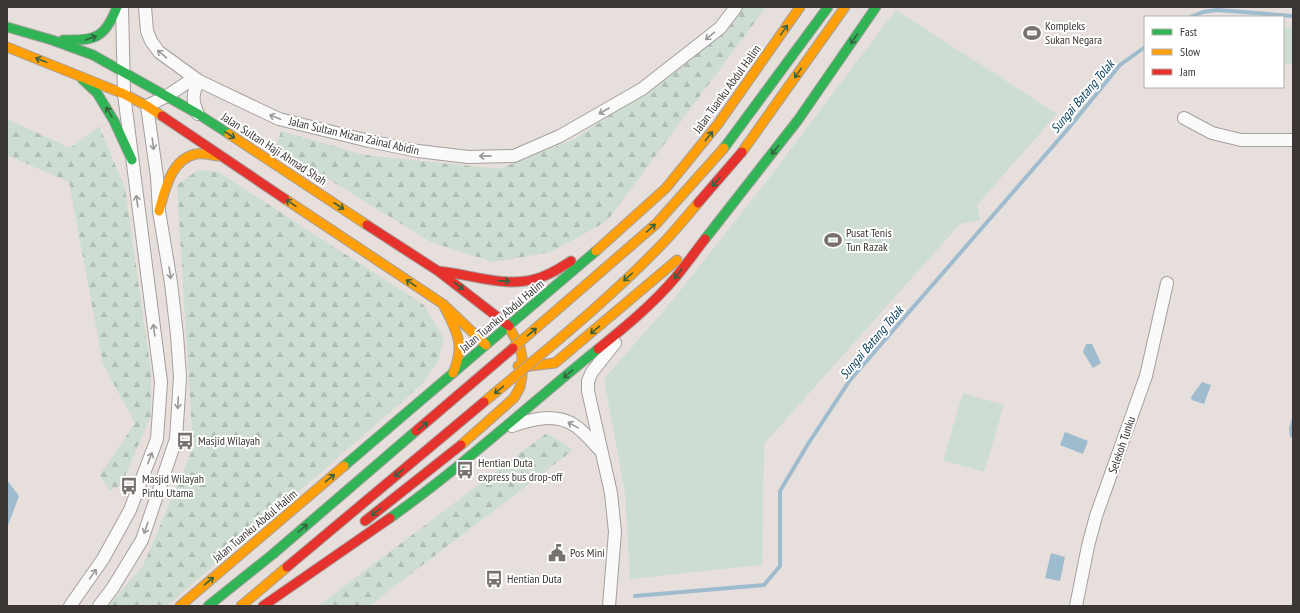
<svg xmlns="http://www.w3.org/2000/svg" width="1300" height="613" viewBox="0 0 1300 613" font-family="'PT Sans Narrow',sans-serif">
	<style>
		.forest { fill: url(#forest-firs) }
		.park { fill: #cdddd1 }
		.water { fill: #9fbccf }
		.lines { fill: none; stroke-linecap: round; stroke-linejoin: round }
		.stream { stroke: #9fbccf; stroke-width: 4 }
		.street-casing { stroke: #a59f9d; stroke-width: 14 }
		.fast-casing { stroke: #a59f9d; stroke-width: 11 }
		.slow-casing { stroke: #a59f9d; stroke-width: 11 }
		.jam-casing { stroke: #a59f9d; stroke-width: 11 }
		.street { stroke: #fbfafa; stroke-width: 12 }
		.fast { stroke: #30b455; stroke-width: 9 }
		.slow { stroke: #ff9f0a; stroke-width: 9 }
		.jam { stroke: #e5322d; stroke-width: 9 }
		.fast-bridge-casing { stroke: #a59f9d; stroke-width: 11; stroke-linecap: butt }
		.slow-bridge-casing { stroke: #a59f9d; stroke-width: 11; stroke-linecap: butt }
		.jam-bridge-casing { stroke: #a59f9d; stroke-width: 11; stroke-linecap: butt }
		.fast-bridge { stroke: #30b455; stroke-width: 9 }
		.slow-bridge { stroke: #ff9f0a; stroke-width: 9 }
		.jam-bridge { stroke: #e5322d; stroke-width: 9 }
		.oneway { stroke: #376240 }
		.oneway2 { stroke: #9b9897 }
		.labels { text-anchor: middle; stroke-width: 4; stroke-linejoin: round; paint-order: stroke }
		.poi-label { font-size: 12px; fill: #3b3634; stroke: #fff; text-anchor: start }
		.street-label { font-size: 12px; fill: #3b3634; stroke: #fff }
		.water-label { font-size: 13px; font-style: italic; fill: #06405d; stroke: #fff }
	</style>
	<defs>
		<pattern id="forest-firs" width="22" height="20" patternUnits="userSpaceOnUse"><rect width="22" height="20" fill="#cdddd1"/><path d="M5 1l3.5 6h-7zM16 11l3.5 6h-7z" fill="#b1beb4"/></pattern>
	</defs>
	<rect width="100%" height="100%" fill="#e6dfdc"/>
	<!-- forest -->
	<path class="forest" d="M732 7H766L607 221 551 252 493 262 431 242 276 147 281 131 364 155 499 169 575 139 687 63Z
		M7 119 70 148 99 126 125 188 151 372V416L121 485 109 491 100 475 135 423 103 364 69 182 7 155Z
		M198 170 218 172 424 305 444 339 438 361 420 386 167 606H108L143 566 193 448 177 185Z
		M547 433 573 450 369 606H318Z"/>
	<!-- park -->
	<path class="park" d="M896 10 1057 114 977 205 980 220 960 224 764 444 762 565 630 579 625 493 604 379 672 301 769 178Z
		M1283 27H1293V64H1283Z
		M963 393 1004 405 984 472 943 460Z"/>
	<!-- water -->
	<path class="water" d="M1086 344H1092L1101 363 1093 368 1083 352Z
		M1202 382 1211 385 1204 404 1192 400 1191 397Z
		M1293 414V438L1290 437 1289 429Z
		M1065 432 1088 441 1083 454 1060 445Z
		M7 480 19 496 7 528Z
		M1051 553 1065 557 1060 581 1045 578Z"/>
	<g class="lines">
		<!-- stream -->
		<path class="stream" d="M1190 17 1203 12 1217 10 1293 16
			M635 596 764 585 780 566V491L808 444 850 380 1067 130 1120 65 1145 47"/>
		<!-- street casing -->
		<g class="street-casing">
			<path id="street" d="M145 7 147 31 151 41 159 52 199 81 279 119 369 141 418 151 468 157 514 156 560 136 642 89 720 28 736 7
				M198 114C192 101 192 93 199 81
				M1184 118 1212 133 1241 140H1293
				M512 426C532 419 557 412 577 427 586 434 593 443 601 451
				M70 606 103 559 130 510 157 439 161 382 124 94 122 7
				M99 606 112 589 142 540 176 439 180 377 177 335 171 283 159 211 157 177 147 106 167 96 194 78
				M609 606 615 532 611 493 588 391V381L592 372 615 343
				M1076 606 1088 546 1096 516 1146 376 1167 283"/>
		</g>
		<!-- fast casing -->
		<g class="fast-casing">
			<path id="fast" d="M7 27 52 40 93 55 198 114 229 134
				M63 40C95 41 105 38 117 7
				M82 79 97 93 114 121 132 160
				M724 148 828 7
				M705 239 798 120 876 7
				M344 466 596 251
				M390 518C463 466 529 405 598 349
				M208 606 273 554"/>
		</g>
		<!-- slow casing -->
		<g class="slow-casing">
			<path id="slow" d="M7 47 124 94 147 106 162 116
				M229 134 367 225
				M742 152 845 7
				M285 199 443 304 486 345
				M159 211C165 190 171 159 196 154 203 153 211 155 218 156
				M596 251 666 188 718 124 800 7
				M443 304C456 330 466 344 453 373
				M518 366 522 367 555 363 677 260
				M461 445 514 398 520 387 522 376V357L520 347 511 331
				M180 606 344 466
				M241 606 287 567"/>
		</g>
		<!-- jam casing -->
		<g class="jam-casing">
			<path id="jam" d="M162 116 285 199
				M367 225 438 271 509 326
				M438 271C470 274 504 288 535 279 548 276 560 268 571 261
				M598 349C625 327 652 305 675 278 685 266 695 252 705 239
				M365 521 461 445
				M263 606 390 518"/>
		</g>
		<!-- street -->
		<use href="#street" class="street"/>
		<!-- fast -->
		<use href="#fast" class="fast"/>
		<!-- slow -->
		<use href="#slow" class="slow"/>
		<!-- jam -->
		<use href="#jam" class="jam"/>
		<!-- fast-bridge casing -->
		<g class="fast-bridge-casing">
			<path id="fast-bridge" d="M273 554 416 431"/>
		</g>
		<!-- slow-bridge casing -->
		<g class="slow-bridge-casing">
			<path id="slow-bridge" d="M513 348 656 224 724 148
				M484 402C546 350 610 299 666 240 677 228 688 215 698 203"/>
		</g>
		<!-- jam-bridge casing -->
		<g class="jam-bridge-casing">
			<path id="jam-bridge" d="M698 203 742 152
				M416 431 513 348
				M287 567 484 402"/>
		</g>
		<!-- fast-bridge -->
		<use href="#fast-bridge" class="fast-bridge"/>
		<!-- slow-bridge -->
		<use href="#slow-bridge" class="slow-bridge"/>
		<!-- jam-bridge -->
		<use href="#jam-bridge" class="jam-bridge"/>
	</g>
	<!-- one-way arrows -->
	<defs><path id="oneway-shaft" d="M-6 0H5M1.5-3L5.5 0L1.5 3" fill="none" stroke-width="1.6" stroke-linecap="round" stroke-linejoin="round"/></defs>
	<g class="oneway">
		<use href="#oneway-shaft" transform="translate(784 30) rotate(-55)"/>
		<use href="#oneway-shaft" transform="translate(91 38) rotate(-19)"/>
		<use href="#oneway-shaft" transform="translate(854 39) rotate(124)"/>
		<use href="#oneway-shaft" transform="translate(41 60) rotate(-159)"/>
		<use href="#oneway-shaft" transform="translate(798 73) rotate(125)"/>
		<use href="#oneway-shaft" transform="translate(109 112) rotate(-120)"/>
		<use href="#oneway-shaft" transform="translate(230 135) rotate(33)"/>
		<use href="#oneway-shaft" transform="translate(709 136) rotate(-51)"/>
		<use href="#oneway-shaft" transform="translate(775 150) rotate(128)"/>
		<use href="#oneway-shaft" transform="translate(716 182) rotate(131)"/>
		<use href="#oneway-shaft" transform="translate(291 203) rotate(-146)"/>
		<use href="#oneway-shaft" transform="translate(339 206) rotate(33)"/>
		<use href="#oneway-shaft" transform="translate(651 228) rotate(-42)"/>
		<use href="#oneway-shaft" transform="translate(678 274) rotate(127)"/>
		<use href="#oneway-shaft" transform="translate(628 277) rotate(138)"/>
		<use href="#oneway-shaft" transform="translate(504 281) rotate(4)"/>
		<use href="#oneway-shaft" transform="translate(411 283) rotate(-146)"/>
		<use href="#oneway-shaft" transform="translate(459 286) rotate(37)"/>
		<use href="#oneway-shaft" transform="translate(595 330) rotate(140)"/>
		<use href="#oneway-shaft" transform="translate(532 332) rotate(-41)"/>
		<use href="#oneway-shaft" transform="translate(568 374) rotate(141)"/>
		<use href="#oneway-shaft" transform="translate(499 390) rotate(140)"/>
		<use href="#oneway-shaft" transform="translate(423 426) rotate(-41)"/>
		<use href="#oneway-shaft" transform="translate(399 473) rotate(140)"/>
		<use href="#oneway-shaft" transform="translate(330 478) rotate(-40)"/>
		<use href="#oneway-shaft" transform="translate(376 512) rotate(141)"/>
		<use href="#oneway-shaft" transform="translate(303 528) rotate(-41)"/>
		<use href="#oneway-shaft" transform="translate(209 581) rotate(-40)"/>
	</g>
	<g class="oneway2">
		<use href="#oneway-shaft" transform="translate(710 36) rotate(141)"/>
		<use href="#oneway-shaft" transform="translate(162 54) rotate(-140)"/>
		<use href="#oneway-shaft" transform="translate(604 111) rotate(150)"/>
		<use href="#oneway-shaft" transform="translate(275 117) rotate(-158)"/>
		<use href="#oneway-shaft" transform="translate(153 144) rotate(82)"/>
		<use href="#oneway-shaft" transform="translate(485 156) rotate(179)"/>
		<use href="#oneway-shaft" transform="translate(137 201) rotate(-98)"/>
		<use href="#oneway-shaft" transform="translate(170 273) rotate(81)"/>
		<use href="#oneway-shaft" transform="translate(154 330) rotate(-98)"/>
		<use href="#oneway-shaft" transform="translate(178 403) rotate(93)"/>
		<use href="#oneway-shaft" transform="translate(573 425) rotate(-151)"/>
		<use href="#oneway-shaft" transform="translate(150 458) rotate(-69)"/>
		<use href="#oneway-shaft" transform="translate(146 528) rotate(109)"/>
		<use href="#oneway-shaft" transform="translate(93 574) rotate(-55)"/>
	</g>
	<!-- icons -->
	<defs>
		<g id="stadium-bare" transform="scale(1.38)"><path d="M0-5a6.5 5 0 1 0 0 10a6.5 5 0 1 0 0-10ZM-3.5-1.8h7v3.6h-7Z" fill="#77716f" stroke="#fff" stroke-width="2.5" paint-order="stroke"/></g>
		<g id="bus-bare" transform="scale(1.38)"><path d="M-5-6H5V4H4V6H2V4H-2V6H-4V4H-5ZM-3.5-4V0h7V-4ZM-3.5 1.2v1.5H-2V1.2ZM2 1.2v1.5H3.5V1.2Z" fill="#77716f" stroke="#fff" stroke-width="2.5" paint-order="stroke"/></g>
		<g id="civic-bare" transform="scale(1.38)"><path d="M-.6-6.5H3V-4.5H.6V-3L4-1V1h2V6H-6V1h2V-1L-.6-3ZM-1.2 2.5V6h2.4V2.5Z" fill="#77716f" stroke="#fff" stroke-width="2.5" paint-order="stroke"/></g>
	</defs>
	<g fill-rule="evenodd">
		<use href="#stadium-bare" x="1032" y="33"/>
		<use href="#stadium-bare" x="833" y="240"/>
		<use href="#bus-bare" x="185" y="441"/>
		<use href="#bus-bare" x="465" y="470"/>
		<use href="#bus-bare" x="129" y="486"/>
		<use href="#civic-bare" x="557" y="553"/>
		<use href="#bus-bare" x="494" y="579"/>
	</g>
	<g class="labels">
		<!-- poi labels -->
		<g class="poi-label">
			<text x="1045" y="30">Kompleks<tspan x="1045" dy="14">Sukan Negara</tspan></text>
			<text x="846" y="237">Pusat Tenis<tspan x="846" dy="14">Tun Razak</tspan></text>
			<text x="198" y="445">Masjid Wilayah</text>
			<text x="478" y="467">Hentian Duta<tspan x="478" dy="14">express bus drop-off</tspan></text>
			<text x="142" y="483">Masjid Wilayah<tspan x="142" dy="14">Pintu Utama</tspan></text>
			<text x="570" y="557">Pos Mini</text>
			<text x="507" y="583">Hentian Duta</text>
		</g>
		<!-- street labels -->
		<g class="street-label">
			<text transform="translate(727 89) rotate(-54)" y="4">Jalan Tuanku Abdul Halim</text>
			<text transform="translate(354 136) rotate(13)" y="4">Jalan Sultan Mizan Zainal Abidin</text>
			<text transform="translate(274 149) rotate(33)" y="4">Jalan Sultan Haji Ahmad Shah</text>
			<text transform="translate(502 316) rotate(-40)" y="4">Jalan Tuanku Abdul Halim</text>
			<text transform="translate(1122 445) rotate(-71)" y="4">Selekoh Tunku</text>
			<text transform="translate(255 526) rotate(-40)" y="4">Jalan Tuanku Abdul Halim</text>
		</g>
		<!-- water labels -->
		<g class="water-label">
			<text transform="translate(1082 96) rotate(-50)" y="5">Sungai Batang Tolak</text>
			<text transform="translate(871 342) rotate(-50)" y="5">Sungai Batang Tolak</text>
		</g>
	</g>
	<!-- border -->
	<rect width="1300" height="613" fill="none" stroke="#3b3634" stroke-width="16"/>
	<!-- legend -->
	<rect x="1144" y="16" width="140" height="72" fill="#ffffff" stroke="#b1afae"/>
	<rect x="1152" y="29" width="20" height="6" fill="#30b455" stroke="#b1afae"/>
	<text x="1180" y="36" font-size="12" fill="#3b3634">Fast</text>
	<rect x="1152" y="49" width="20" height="6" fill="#ff9f0a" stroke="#b1afae"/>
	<text x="1180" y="56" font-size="12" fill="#3b3634">Slow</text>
	<rect x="1152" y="69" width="20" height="6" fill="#e5322d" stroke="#b1afae"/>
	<text x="1180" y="76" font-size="12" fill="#3b3634">Jam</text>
</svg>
